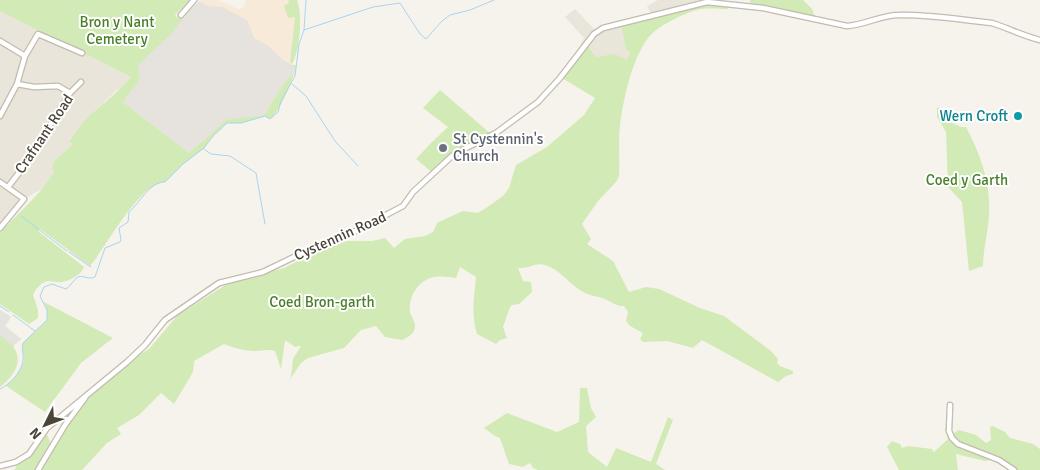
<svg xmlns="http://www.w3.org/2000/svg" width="1040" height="470" viewBox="0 0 1040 470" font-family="Signika,sans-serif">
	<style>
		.residential { fill: #eae5da }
		.commercial { fill: #f7ead8 }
		.industrial { fill: #e6e2dd }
		.green { fill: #d2eab5 }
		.parking { fill: #e5e3e0 }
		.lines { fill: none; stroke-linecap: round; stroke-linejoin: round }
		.stream { stroke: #a9d4f2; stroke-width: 1 }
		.minor-casing { stroke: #c2bbae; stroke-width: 7 }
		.minor { stroke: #fff; stroke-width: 4.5 }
		.culture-dot { fill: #0f9aa8; stroke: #fff; stroke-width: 2 }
		.worship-dot { fill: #6b7280; stroke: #fff; stroke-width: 2 }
		.labels { text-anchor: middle; stroke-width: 4; stroke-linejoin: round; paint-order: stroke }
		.park-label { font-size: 15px; fill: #4a7f2a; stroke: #fff }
		.culture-label { font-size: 15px; fill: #0d838f; stroke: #fff; text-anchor: end }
		.street-label { font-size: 15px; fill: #4b4439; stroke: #fff }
		.worship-label { font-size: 15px; fill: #5b616d; stroke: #fff; text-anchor: start }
	</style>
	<rect width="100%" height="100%" fill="#f6f3ec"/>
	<!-- residential -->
	<path class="residential" d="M658 0H699L651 14 647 6Z
		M575 9 597 32 621 25 626 49 630 55 627 61 615 55 596 57 587 45 580 46 584 38 565 17Z
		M0 11 95 58 131 77 123 87 117 90 89 116 69 140 73 144 56 159 54 172 45 187 24 199 0 228Z"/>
	<!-- commercial -->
	<path class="commercial" d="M200 0H218L238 9 244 7 246 0H288L295 17 290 62 293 65 283 60 269 46 254 38 222 7 209 6 199 1Z"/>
	<!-- industrial -->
	<path class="industrial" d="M199 1 209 6 222 7 247 20 254 38 269 46 283 60 293 65 294 72 284 83 264 115 225 121 189 153 123 102 140 80 137 59 190 7 192 8Z"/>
	<!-- green -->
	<path class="green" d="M0 0H190L175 15 179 19 183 18 172 33 138 65 140 80 123 102 189 153 226 120 264 115 284 83 294 72 293 65H296C295 76 279 114 270 119L265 116 241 123H227L213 136 204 148 183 164 165 182C140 182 106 247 90 266L40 229 38 231 84 267C82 274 70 281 62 282 58 283 54 281 50 281 42 281 36 288 33 295L38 310V318L29 324 0 304V233C18 213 40 195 54 172L52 167 56 159 73 144 69 141C76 132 82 123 89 116 103 103 119 92 131 77L0 11Z
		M288 0H297C303 14 300 51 292 64L290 62 295 17 288 18 284 6 289 3Z
		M750 0H803L812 9 815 17 750 3Z
		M710 3 729 5 728 9C720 9 710 8 701 9 686 12 657 26 648 38 632 59 623 100 620 126 618 142 620 159 619 176L616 182 598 201 582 224 591 239 587 244 613 261 629 292 646 287 659 289 700 308 724 316 771 351 778 359 777 363 780 366 793 371V374L786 376 778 382 702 340 693 348 667 341 643 342 640 339 643 333 630 326 626 321 628 312 624 306C617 306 615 304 609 301 601 296 592 297 583 292 570 285 561 270 545 265 534 262 530 269 518 268L523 281 531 282 532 292 519 304 512 305 510 307 503 327 507 338 500 340 496 344 477 334C471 315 474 296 476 277L460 267 456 278C448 277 436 275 428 279 416 284 408 299 410 312 412 319 417 323 414 331 411 336 406 338 402 340L385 337 376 326 361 330 344 348 308 358 301 363 287 384 291 377 293 359 301 346 295 347 285 340 281 369 275 351C268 349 263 351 255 351 244 351 234 348 224 344L194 361 193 372 174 404 161 393 139 415 117 428 121 434 107 443 82 470H42L51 450 36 470H15C16 463 39 438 45 430L52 446 90 391 127 362 149 349 177 316 230 282 284 268 304 258 346 241H372L385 238 394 248 405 239 425 236 433 232 437 223 454 215 463 211 478 213 486 208 503 196 509 188 516 165 547 147 584 115 595 98 562 78 587 45 596 57 615 54 627 60 630 54 626 49 621 25Z
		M440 90 491 134 461 147 433 173 416 159 430 144 448 127 423 108Z
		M937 107 945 111 950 122 961 127H966C981 155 991 184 989 216 988 233 983 249 983 266L969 271 962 202 948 187 946 132 937 117Z
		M44 302 113 338 81 363 45 412 6 386C13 380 23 369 24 359 24 353 21 349 23 343L47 320V310Z
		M0 310 11 317 5 326 21 339 13 346C24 362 14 376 0 387Z
		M580 388H587L591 408 596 417 586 426 588 452 607 467 616 448 651 462 668 417 673 420 656 464 665 470H538L533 468 530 463 523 467 509 464 500 438 495 436 484 428 507 413 557 432 579 422Z
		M947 424 951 435 959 430 976 435 986 443 991 440 990 427 993 426 1005 432 1010 438 1033 444 1040 449V470H1014L996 459 985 461 956 454 958 470H899L887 447 892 441 900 444 902 448 908 446 932 449 934 452 948 439 945 429Z"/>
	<!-- parking -->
	<path class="parking" d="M0 310 11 317 5 326 21 339 13 346 0 335Z"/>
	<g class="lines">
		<!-- stream -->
		<path class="stream" d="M304 30 373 7 400 3 420 34 426 39 442 21 450 15 470 10 494 0
			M292 84 306 96 335 141 358 166
			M204 149 211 154 230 156 256 173 265 224
			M21 216 67 251
			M69 252 91 267
			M0 306 9 312
			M13 315 35 331
			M0 389C10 384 22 372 23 360 24 354 21 349 23 343L47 320V310L40 296 44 287 52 284 66 289C71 286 73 280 78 277 84 275 88 280 95 277L105 248 120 242 121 240 119 228 128 222 129 212C140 203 149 182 165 182L183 164 204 148 213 136 227 123H241L265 116 270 119 278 112 281 101 295 76 299 44 304 30 306 0"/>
		<!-- minor casing -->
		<g class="minor-casing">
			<path id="minor" d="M181 15 194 0
				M0 41 25 56
				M17 84 34 87 58 86 70 93
				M0 116 17 84 25 56 38 34 82 53
				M0 182 24 199 0 228
				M8 187 25 165 70 93 81 82
				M950 405 949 431 952 438 958 444 999 460 1014 470
				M0 466 16 462 29 454 47 428 127 362 145 345 165 320 219 283 263 272 296 256 350 234 403 206 413 192 452 156 466 148 496 133 538 102 560 78 594 34 603 28 707 2 763 8 847 26C865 25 881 15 899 15 929 14 962 20 992 23 1008 28 1023 36 1040 40
				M38 470 65 425 85 398"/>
		</g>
		<!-- minor -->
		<use href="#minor" class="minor"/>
	</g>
	<!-- markers -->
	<circle class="culture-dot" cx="1018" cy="116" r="5"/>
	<circle class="worship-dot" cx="443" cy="148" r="5"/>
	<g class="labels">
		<!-- park labels -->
		<g class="park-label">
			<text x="117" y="27">Bron y Nant<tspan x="117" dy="17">Cemetery</tspan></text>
			<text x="967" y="185">Coed y Garth</text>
			<text x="322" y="307">Coed Bron-garth</text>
		</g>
		<!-- culture labels -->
		<g class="culture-label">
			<text x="1008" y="121">Wern Croft</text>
		</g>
		<!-- street labels -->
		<g class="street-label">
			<text transform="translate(44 134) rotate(-56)" y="5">Crafnant Road</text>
			<text transform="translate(340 236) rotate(-24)" y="5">Cystennin Road</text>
		</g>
		<!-- worship labels -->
		<g class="worship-label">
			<text x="453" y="144">St Cystennin's<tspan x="453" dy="17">Church</tspan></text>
		</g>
	</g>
	<!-- north arrow -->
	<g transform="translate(45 425) rotate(228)" stroke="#ffffff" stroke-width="4" paint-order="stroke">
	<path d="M0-4L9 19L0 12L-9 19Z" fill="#4b4439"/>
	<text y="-8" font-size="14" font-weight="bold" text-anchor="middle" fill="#4b4439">N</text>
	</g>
</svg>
